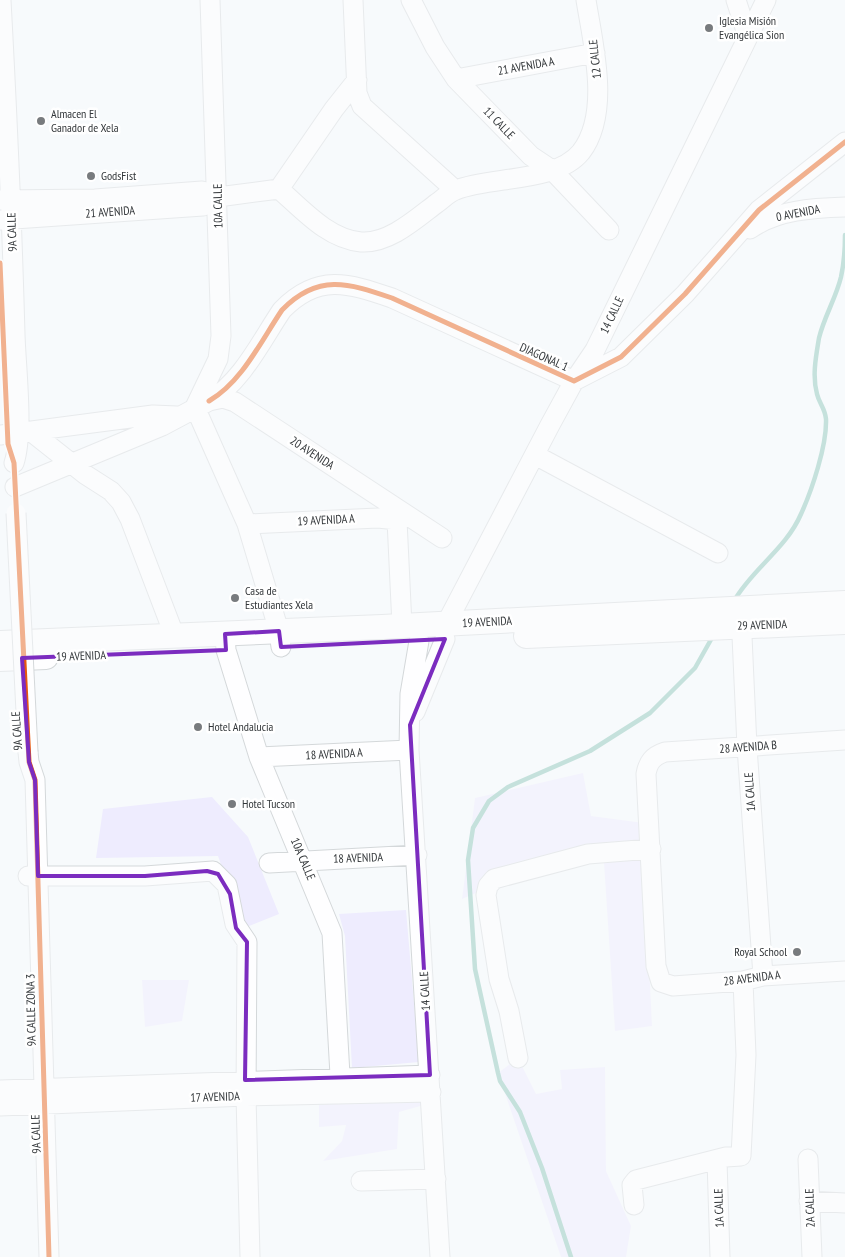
<svg xmlns="http://www.w3.org/2000/svg" width="845" height="1257" viewBox="0 0 845 1257" font-family="'PT Sans Narrow',sans-serif">
	<style>
		.green { fill: #eeecfe }
		.lines { fill: none; stroke-linecap: round; stroke-linejoin: round }
		.stream { stroke: #87c4b7; stroke-width: 4.5 }
		.minor-casing { stroke: #d4d8da; stroke-width: 21 }
		.major-casing { stroke: #d4d8da; stroke-width: 26 }
		.minor { stroke: #fefeff; stroke-width: 19 }
		.major { stroke: #fefeff; stroke-width: 24 }
		.minor-bridge-casing { stroke: #d4d8da; stroke-width: 21; stroke-linecap: butt }
		.minor-bridge { stroke: #fefeff; stroke-width: 19 }
		.cycleway-casing { stroke: #fff; stroke-width: 8 }
		.cycleway { stroke: #e8590c; stroke-width: 5 }
		.marked { fill: none; stroke: #7b2cbf; stroke-width: 4; stroke-linejoin: round }
		.poi-dot { fill: #787b7e; stroke: #fff; stroke-width: 2 }
		.labels { text-anchor: middle; stroke-width: 5; stroke-linejoin: round; paint-order: stroke }
		.poi-label { font-size: 12px; fill: #33373a; stroke: #fff; text-anchor: start }
		.street-label { font-size: 12px; fill: #33373a; stroke: #fff }
	</style>
	<rect width="100%" height="100%" fill="#f7fafc"/>
	<!-- green -->
	<path class="green" d="M583 773 591 816 644 823 640 844H589L462 899 475 798Z
		M212 797 248 837 279 914 244 928 218 856 96 858 103 809Z
		M644 858 652 1026 615 1031 604 863Z
		M406 910 419 1062 352 1068 345 936 339 914Z
		M142 980H189L182 1021 145 1027Z
		M518 1058 536 1094 562 1089 560 1070 605 1067 606 1171 631 1226 626 1257H561L498 1073Z
		M414 1092 424 1105 399 1112 397 1149 323 1161 342 1141 346 1125 319 1127V1105Z"/>
	<g class="lines">
		<!-- stream -->
		<path class="stream" d="M734 601C752 569 786 549 801 514 812 490 827 445 826 419 825 408 819 403 817 394 812 376 816 356 819 338 824 317 836 298 841 277 844 263 845 248 845 235
			M571 1257 542 1168 520 1112 500 1081 498 1073 475 969 468 860 473 828 489 801 508 787 590 751 650 713 695 668 713 636"/>
		<!-- minor casing -->
		<g class="minor-casing">
			<path id="minor" d="M1 0C7 111 12 223 15 334 16 369 24 432 14 463
				M353 0 357 93 362 106 455 190
				M411 0 435 47 456 79 531 156 552 170 609 230
				M736 0 748 37
				M456 79 595 53
				M279 189C303 210 328 239 361 242 389 244 417 218 437 203 443 199 449 192 456 190 491 176 556 183 581 152 611 113 593 44 586 0
				M279 189 334 109 357 80
				M0 200 95 199 202 191 218 197
				M0 220 203 206 218 197 279 189
				M750 229C777 210 813 208 845 207
				M209 401C242 382 261 341 282 310 318 273 348 283 392 298L574 381 621 357 685 294 759 210 845 142
				M195 407 218 359 221 336 210 0
				M195 407 247 524 279 631 281 647
				M33 433 86 475 111 491 121 502 130 519 175 637
				M0 435 153 415 177 416
				M535 455 718 553
				M15 487 162 426 209 401 223 398 235 402 442 538
				M397 520 402 626
				M247 524 378 518 397 520 402 512
				M741 614 747 747 763 976
				M446 624 550 425 574 381 595 350 766 0
				M225 634 226 650 259 757 332 933 341 1093
				M419 641 410 694 409 750 440 1257
				M415 712 445 639
				M845 740 665 752C653 756 648 762 646 774L656 966 661 982 673 986 743 981 763 976 845 971
				M28 752 29 762 35 780 49 1257
				M259 757 409 750
				M269 863 417 855
				M28 876H145L213 871 227 885 235 924 247 942 246 1096 250 1257
				M518 1058 509 1011 499 979 486 895 488 886 494 879 588 854 651 849
				M0 1090 430 1075
				M0 1106 246 1096 431 1092
				M808 1159 812 1257
				M717 1160 720 1257
				M361 1181 436 1179
				M809 1201 845 1203
				M634 1205 632 1185 636 1180 726 1157 741 1156 746 1055 743 981"/>
		</g>
		<!-- major casing -->
		<g class="major-casing">
			<path id="major" d="M526 636 845 622
				M0 643 382 627 845 603
				M0 659 46 657"/>
		</g>
		<!-- minor -->
		<use href="#minor" class="minor"/>
		<!-- major -->
		<use href="#major" class="major"/>
		<!-- minor-bridge casing -->
		<g class="minor-bridge-casing">
			<path id="minor-bridge" d="M16 513 28 752"/>
		</g>
		<!-- minor-bridge -->
		<use href="#minor-bridge" class="minor-bridge"/>
		<!-- cycleway casing -->
		<g class="cycleway-casing">
			<path id="cycleway" d="M0 263 8 444 14 463 29 762 35 780 49 1257
				M209 401C242 382 261 341 282 310 318 273 348 283 392 298L574 381 621 357 685 294 759 210 845 142"/>
		</g>
		<!-- cycleway -->
		<use href="#cycleway" class="cycleway"/>
	</g>
	<!-- marked area -->
	<path d="M0 0H845V1257H0ZM279 631 281 647 445 639 410 725 430 1075 245 1080 247 942 236 928 230 894 218 874 207 871 145 876H38L35 780 29 762 22 658 226 650 225 634Z" fill="#f7fafc" fill-opacity=".55" fill-rule="evenodd"/>
	<path class="marked" d="M279 631 281 647 445 639 410 725 430 1075 245 1080 247 942 236 928 230 894 218 874 207 871 145 876H38L35 780 29 762 22 658 226 650 225 634Z"/>
	<!-- markers -->
	<g class="poi-dot">
		<circle cx="709" cy="28" r="5"/>
		<circle cx="41" cy="121" r="5"/>
		<circle cx="91" cy="176" r="5"/>
		<circle cx="235" cy="598" r="5"/>
		<circle cx="198" cy="727" r="5"/>
		<circle cx="232" cy="804" r="5"/>
		<circle cx="797" cy="952" r="5"/>
	</g>
	<g class="labels">
		<!-- poi labels -->
		<g class="poi-label">
			<text x="719" y="25">Iglesia Misión<tspan x="719" dy="14">Evangélica Sion</tspan></text>
			<text x="51" y="118">Almacen El<tspan x="51" dy="14">Ganador de Xela</tspan></text>
			<text x="101" y="180">GodsFist</text>
			<text x="245" y="595">Casa de<tspan x="245" dy="14">Estudiantes Xela</tspan></text>
			<text x="208" y="731">Hotel Andalucia</text>
			<text x="242" y="808">Hotel Tucson</text>
			<text x="787" y="956" text-anchor="end">Royal School</text>
		</g>
		<!-- street labels -->
		<g class="street-label">
			<text transform="translate(595 59) rotate(-96)" y="4">12 CALLE</text>
			<text transform="translate(526 66) rotate(-10)" y="4">21 AVENIDA A</text>
			<text transform="translate(499 123) rotate(46)" y="4">11 CALLE</text>
			<text transform="translate(218 206) rotate(-91)" y="4">10A CALLE</text>
			<text transform="translate(110 212) rotate(-4)" y="4">21 AVENIDA</text>
			<text transform="translate(798 213) rotate(-11)" y="4">0 AVENIDA</text>
			<text transform="translate(12 232) rotate(-92)" y="4">9A CALLE</text>
			<text transform="translate(612 315) rotate(-65)" y="4">14 CALLE</text>
			<text transform="translate(544 357) rotate(24)" y="4">DIAGONAL 1</text>
			<text transform="translate(312 453) rotate(33)" y="4">20 AVENIDA</text>
			<text transform="translate(326 520) rotate(-3)" y="4">19 AVENIDA A</text>
			<text transform="translate(487 622) rotate(-3)" y="4">19 AVENIDA</text>
			<text transform="translate(762 625) rotate(-2)" y="4">29 AVENIDA</text>
			<text transform="translate(81 656) rotate(-2)" y="4">19 AVENIDA</text>
			<text transform="translate(17 731) rotate(-94)" y="4">9A CALLE</text>
			<text transform="translate(748 747) rotate(-4)" y="4">28 AVENIDA B</text>
			<text transform="translate(334 754) rotate(-3)" y="4">18 AVENIDA A</text>
			<text transform="translate(750 792) rotate(-94)" y="4">1A CALLE</text>
			<text transform="translate(358 858) rotate(-2)" y="4">18 AVENIDA</text>
			<text transform="translate(303 859) rotate(67)" y="4">10A CALLE</text>
			<text transform="translate(752 978) rotate(-7)" y="4">28 AVENIDA A</text>
			<text transform="translate(425 991) rotate(-93)" y="4">14 CALLE</text>
			<text transform="translate(31 1010) rotate(-91)" y="4">9A CALLE ZONA 3</text>
			<text transform="translate(215 1097) rotate(-2)" y="4">17 AVENIDA</text>
			<text transform="translate(36 1134) rotate(-92)" y="4">9A CALLE</text>
			<text transform="translate(719 1208) rotate(-92)" y="4">1A CALLE</text>
			<text transform="translate(810 1208) rotate(-92)" y="4">2A CALLE</text>
		</g>
	</g>
</svg>
